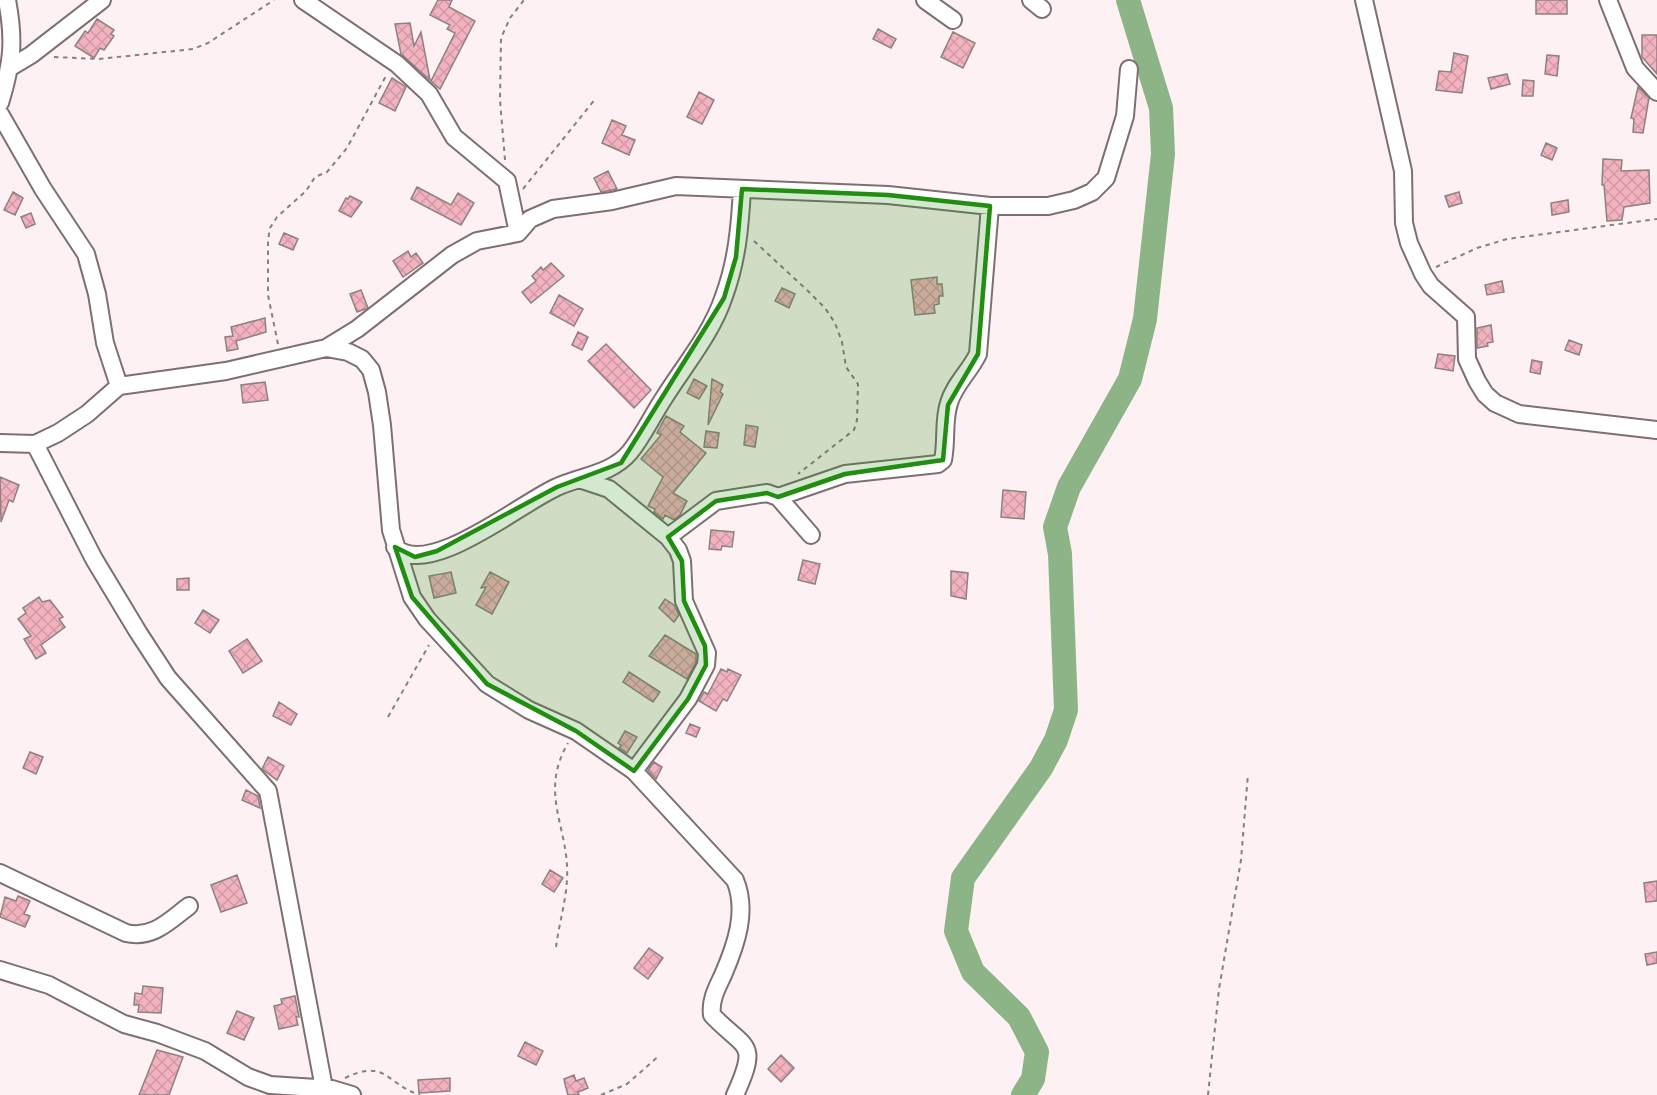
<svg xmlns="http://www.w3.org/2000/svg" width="1657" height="1095" viewBox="0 0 1657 1095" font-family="Bitter,serif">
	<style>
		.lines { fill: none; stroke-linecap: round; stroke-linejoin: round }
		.river { stroke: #8cb487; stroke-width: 24 }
		.building { fill: url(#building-cross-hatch); stroke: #8e8183; stroke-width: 1.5 }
		.street-casing { stroke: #7d7072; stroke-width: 20 }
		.path { stroke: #887f81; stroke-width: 2; stroke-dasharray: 4.5 4.5; stroke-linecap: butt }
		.street { stroke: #fff; stroke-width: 16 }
		.marked { fill: #218e11; fill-opacity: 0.2; stroke: #218e11; stroke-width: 4.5; stroke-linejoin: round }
	</style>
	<defs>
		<pattern id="building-cross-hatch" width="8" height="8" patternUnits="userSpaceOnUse" patternTransform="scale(1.5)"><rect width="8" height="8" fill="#f3b2bf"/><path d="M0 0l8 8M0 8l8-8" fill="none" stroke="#d099a4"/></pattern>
	</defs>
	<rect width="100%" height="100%" fill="#fdf1f3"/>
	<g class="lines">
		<!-- river -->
		<path class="river" d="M1023 1095 1033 1079 1037 1052 1019 1017 973 972 956 931 963 878 1041 768 1056 740 1066 710 1060 554 1055 527 1069 487 1130 379 1145 319 1163 154 1161 108 1128 0"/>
	</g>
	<!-- building -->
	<path class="building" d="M438 0H452L449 7 475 21 440 89 431 81 455 33 447 29 450 25 430 15Z
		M1536 0H1567V14H1536Z
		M97 19 114 30 111 34 114 36 104 50 100 48 94 58 75 46 85 31 88 33Z
		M410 23 414 46 421 32 430 80 401 54 395 24Z
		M878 29 896 39 891 48 873 39Z
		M953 32 975 43 963 68 941 57Z
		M1642 35H1657V74L1642 57Z
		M1454 53 1468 56 1462 93 1436 90 1439 71 1451 72Z
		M1547 55 1559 56 1557 76 1545 74Z
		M1507 74 1510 84 1491 89 1488 78Z
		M392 78 406 87 395 111 379 103Z
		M1523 80 1534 81 1533 96H1522Z
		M1638 87 1649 98 1643 133 1633 132 1634 119 1631 118Z
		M699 92 714 100 702 124 687 117Z
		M612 120 626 126 622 135 635 140 629 155 602 143Z
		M1546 143 1557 148 1552 160 1541 155Z
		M1603 159 1622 160 1621 171 1649 170 1650 203 1624 207 1622 220 1607 221 1604 185H1602Z
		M608 171 617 189 601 192 594 178Z
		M417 187 451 205 458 193 474 203 461 225 411 199Z
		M13 192 23 198 15 215 4 210Z
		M1459 192 1462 203 1449 207 1445 196Z
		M350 196 362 202 351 217 339 211 346 198 348 199Z
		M1568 200 1569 212 1552 215 1551 203Z
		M31 213 35 224 26 228 21 217Z
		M284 233 298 239 293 250 279 244Z
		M408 251 411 257 416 253 423 263 403 277 393 261Z
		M551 263 564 276 531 303 522 292 536 281 532 276 541 267 543 270Z
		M937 277V284H942L943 296H939V304L934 305 935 313 915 315 911 280Z
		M1502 281 1504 292 1487 295 1485 285Z
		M782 288 795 294 789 308 775 301Z
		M361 290 368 308 357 312 350 294Z
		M559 295 583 309 574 326 550 313Z
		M265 318 266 332 236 341 238 349 227 351 225 337 233 336 231 327Z
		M1491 325 1493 342 1487 343 1488 346 1477 348V328Z
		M578 332 588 337 582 350 572 345Z
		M1569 340 1582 345 1579 355 1565 350Z
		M606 344 651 390 634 408 588 361Z
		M1438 354 1455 356 1453 371 1435 368Z
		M1532 360 1542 362 1540 374 1530 372Z
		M694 379 707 386 699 399 687 393Z
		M712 379 723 385 720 392 723 394 708 425Z
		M265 382 268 400 243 403 241 385Z
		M666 416 684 426 680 432 706 453 673 493 687 501 680 515 674 520 665 515 663 519 654 512 655 509 648 506 663 477 641 459 661 435 657 433Z
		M746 425 758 427 755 447 744 445Z
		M706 431 719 433 717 448 704 447Z
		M0 477 19 485 13 502 9 500 1 522Z
		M1003 490 1026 492 1024 519 1001 517Z
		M711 530 734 532 732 547 722 546 721 550 709 549Z
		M803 560 820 564 815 584 798 580Z
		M951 571 968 573 966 599 951 596Z
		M451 572 456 593 434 598 429 576Z
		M490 572 509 582 492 614 476 605 486 587 481 588Z
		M189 578V590H177V579Z
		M39 597 42 602 50 600 63 617 59 619 65 627 41 645 46 653 36 659 24 639 31 636 18 619 26 613 23 608Z
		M665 599 674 605 679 615 674 622 659 608Z
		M203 610 219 620 210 633 195 623Z
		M665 635 696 654V662L687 679 649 656Z
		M247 639 262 661 243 673 229 651Z
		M721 669 727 672 728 669 741 675 727 701 723 699 716 711 699 701 704 692 708 694Z
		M629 672 660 692 653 702 623 682Z
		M279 702 297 714 291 725 273 716Z
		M690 724 700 728 696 737 686 733Z
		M625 731 637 737 627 753 619 748 621 745 618 743Z
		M30 752 43 757 36 774 23 768Z
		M268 757 284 766 277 780 262 769Z
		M654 762 662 767 656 779 648 770Z
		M246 790 258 796 260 808 242 800Z
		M550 870 563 878 554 892 542 884Z
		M237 875 247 903 221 912 211 885Z
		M1657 881V901L1646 902 1644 883Z
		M18 896 30 901 24 914 30 916 25 927 0 917 5 897 16 901Z
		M649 948 663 958 648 979 634 968Z
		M1657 952V963L1647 965 1645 954Z
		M143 986 163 988 161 1013 138 1012 139 1005H134L135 993 142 994Z
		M295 996 299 1017H296L298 1025 279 1029 274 1006 282 1004 281 999Z
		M237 1011 254 1018 244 1040 227 1033Z
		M525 1042 543 1051 536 1065 518 1056Z
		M157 1050 183 1057 169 1095H139Z
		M781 1055 794 1068 781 1082 768 1069Z
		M574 1075 576 1081 584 1078 588 1088 578 1092 579 1095H568L565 1084 564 1079Z
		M450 1078V1091L419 1093 418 1080Z"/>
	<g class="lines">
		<!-- street casing -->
		<g class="street-casing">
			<path id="street" d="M303 0 397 64 429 94 454 137 507 181 518 233
				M925 0 953 20
				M1031 0 1042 9
				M1364 0 1403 171 1404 223 1409 243 1423 274 1431 286 1466 317 1467 359 1477 381 1485 394 1495 403 1519 414 1657 430
				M1608 0 1635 68 1657 92
				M11 67 31 55 102 0
				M0 103C12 63 15 42 7 0
				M0 114 43 189 86 254 97 294 105 343 119 386
				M326 348 348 352 362 359 371 370 377 392 382 425 391 530 412 597 427 619 487 684 529 710 576 731 634 771 735 880C748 911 736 945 723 975 717 988 710 1000 712 1015 745 1050 760 1040 735 1095
				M0 443 35 444 58 433 87 414 119 386 226 371 326 348 357 329 452 255 477 241 518 233 530 219 553 209 612 201 676 186 888 195 990 206H1048L1074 200 1092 192 1106 178 1125 116 1129 69
				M35 444 94 559 138 632 168 678 268 791 324 1088
				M579 479 609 489 668 537 678 550 682 561 684 601 707 653 706 665 688 699 634 771
				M778 497 845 474 938 464 943 460C947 441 943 421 949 403 954 385 970 371 978 354L990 206
				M668 537 716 501 767 493 778 497 811 535
				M395 547C428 580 522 502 557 487 581 476 612 474 630 452 643 436 652 416 664 398 684 366 712 333 724 296 737 261 740 226 742 189
				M0 873 126 933C153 939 169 921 189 906
				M0 970 49 985 124 1024 157 1033 205 1051 248 1077 270 1085 332 1089 352 1095"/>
		</g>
		<!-- path -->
		<path class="path" d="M54 57 99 59 193 49 208 43 274 0
			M505 160 500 100 501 38 510 18 524 0
			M523 189 596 98
			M754 241 808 291 825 308 835 323 842 342 846 367 858 384 857 420 854 430 798 474
			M1436 267 1477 248 1507 239 1657 219
			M278 344 268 295V240L270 228 277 217 306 191 315 177 327 172 347 148 387 74
			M388 717 429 645
			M556 947C559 924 566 901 567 879 570 828 538 795 568 743
			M345 1078C386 1058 386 1084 420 1095
			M601 1095 627 1084 660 1055
			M1208 1095 1219 989 1241 860 1248 774"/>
		<!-- street -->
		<use href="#street" class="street"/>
	</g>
	<!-- marked area -->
	<path class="marked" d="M742 189 888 195 990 206 978 354 948 405 943 460 845 474 778 497 767 493 716 501 668 537 682 561 684 601 705 646 706 665 688 699 634 771 576 731 487 684 412 597 395 547 415 557 437 551 557 487 621 463 724 298 736 257Z"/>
</svg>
